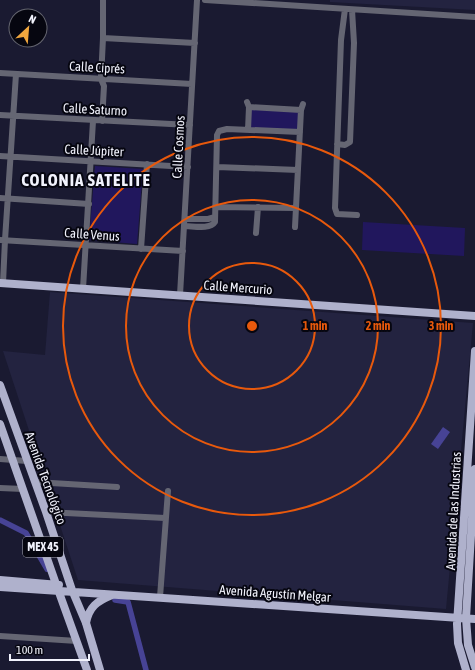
<svg xmlns="http://www.w3.org/2000/svg" width="475" height="670" viewBox="0 0 475 670" font-family="'Asap Condensed',sans-serif">
	<style>
		.built { fill: #232340 }
		.green { fill: #21175d }
		.water { fill: #474395 }
		.lines { fill: none; stroke-linecap: round; stroke-linejoin: round }
		.canal { stroke: #474395; stroke-width: 5.5 }
		.minor { stroke: #656673; stroke-width: 6 }
		.major { stroke: #afb1cc; stroke-width: 8 }
		.ring { fill: none; stroke: #e8590c; stroke-width: 2 }
		.labels { text-anchor: middle; stroke-width: 4; stroke-linejoin: round; paint-order: stroke }
		.shield { fill: #060610; stroke: #abacb6; stroke-width: 1 }
		.shield-label { font-size: 12px; font-weight: bold; fill: #f2f3fd }
		.street-label { font-size: 13px; fill: #f2f3fd; stroke: #060610 }
		.district-label { font-size: 17px; font-weight: bold; letter-spacing: 1px; fill: #f2f3fd; stroke: #060610 }
		.centre { fill: #e8590c; stroke: #060610; stroke-width: 2 }
		.ring-label { font-size: 12px; text-anchor: middle; font-weight: bold; fill: #e8590c; stroke: #060610; stroke-width: 4; stroke-linejoin: round; paint-order: stroke }
	</style>
	<rect width="100%" height="100%" fill="#1a1a31"/>
	<!-- built -->
	<path class="built" d="M330 0H475V10L330 2Z
		M50 292 473 323 446 609 78 580 3 351 45 355Z"/>
	<!-- green -->
	<path class="green" d="M249 107 301 110 300 132 248 130Z
		M95 166 143 169 137 244 89 240Z
		M363 222 465 228 464 256 362 250Z"/>
	<!-- water -->
	<path class="water" d="M443 427 450 432 438 449 431 444Z"/>
	<g class="lines">
		<!-- canal -->
		<path class="canal" d="M0 520 26 533 47 569
			M115 600 128 602 146 670"/>
		<!-- minor -->
		<path class="minor" d="M205 0 475 17
			M345 9 341 40 335 208 337 214 357 215
			M103 38 195 43
			M0 73 192 84
			M247 102 249 107 248 130
			M249 107 301 110
			M0 115 190 125
			M102 121 104 86 101 79 103 38V0
			M337 144 345 145 350 142 354 43 352 10
			M0 156 188 167
			M217 167 298 170
			M0 198 89 204
			M215 207 296 208
			M185 219H208L215 217
			M185 226C193 226 210 230 215 222L217 135 219 131 227 129 300 132
			M295 227 301 110 303 104
			M256 233 258 207
			M0 240 183 251
			M141 249 147 164
			M3 283 5 240 16 74
			M83 289 93 121
			M180 295 197 0
			M0 459 27 461
			M35 482 117 487
			M0 488 23 489
			M46 512 165 518
			M160 597 168 491
			M0 636 77 641"/>
		<!-- major -->
		<path class="major" d="M0 283 475 316
			M0 385 46 512 72 590 86 623 100 670
			M0 424 56 584 87 670
			M475 469 466 618 468 645 475 667
			M0 580 59 585
			M0 587 475 619
			M86 623C89 607 97 601 112 595
			M466 670 458 643 457 624 475 351"/>
	</g>
	<!-- distance rings -->
	<g class="ring">
		<circle cx="252" cy="326" r="63"/>
		<circle cx="252" cy="326" r="126"/>
		<circle cx="252" cy="326" r="189"/>
	</g>
	<g class="labels">
		<!-- shield labels -->
		<rect class="shield" x="23" y="537" width="40" height="20" rx="3"/>
		<g class="shield-label">
			<text x="43" y="551">MEX 45</text>
		</g>
		<!-- street labels -->
		<g class="street-label">
			<text transform="translate(97 67) rotate(3)" y="5">Calle Ciprés</text>
			<text transform="translate(95 109) rotate(3)" y="5">Calle Saturno</text>
			<text transform="translate(178 147) rotate(-87)" y="5">Calle Cosmos</text>
			<text transform="translate(94 150) rotate(3)" y="5">Calle Júpiter</text>
			<text transform="translate(92 234) rotate(4)" y="5">Calle Venus</text>
			<text transform="translate(238 287) rotate(4)" y="5">Calle Mercurio</text>
			<text transform="translate(46 478) rotate(70)" y="5">Avenida Tecnológico</text>
			<text transform="translate(453 511) rotate(-87)" y="5">Avenida de las Industrias</text>
			<text transform="translate(275 593) rotate(4)" y="5">Avenida Agustín Melgar</text>
		</g>
		<!-- district labels -->
		<g class="district-label">
			<text x="86" y="186">COLONIA SATELITE</text>
		</g>
	</g>
	<circle cx="252" cy="326" r="6" class="centre"/>
	<g class="ring-label">
		<text x="315" y="330">1 min</text>
		<text x="378" y="330">2 min</text>
		<text x="441" y="330">3 min</text>
	</g>
	<!-- north arrow -->
	<g transform="translate(28 28) rotate(26)"><circle r="19" fill="#060610" stroke="#64656f"/>
	<path d="M0-3L7 15L0 10L-7 15Z" fill="#f0a63e"/>
	<text y="-6" font-size="11" font-weight="bold" text-anchor="middle" fill="#f2f3fd">N</text>
	</g>
	<!-- scale -->
	<path d="M10 654v6h79v-6" fill="none" stroke="#f2f3fd" stroke-width="2"/>
	<text x="16" y="654" font-size="12" fill="#f2f3fd" stroke="#060610" stroke-width="3" paint-order="stroke">100 m</text>
</svg>
